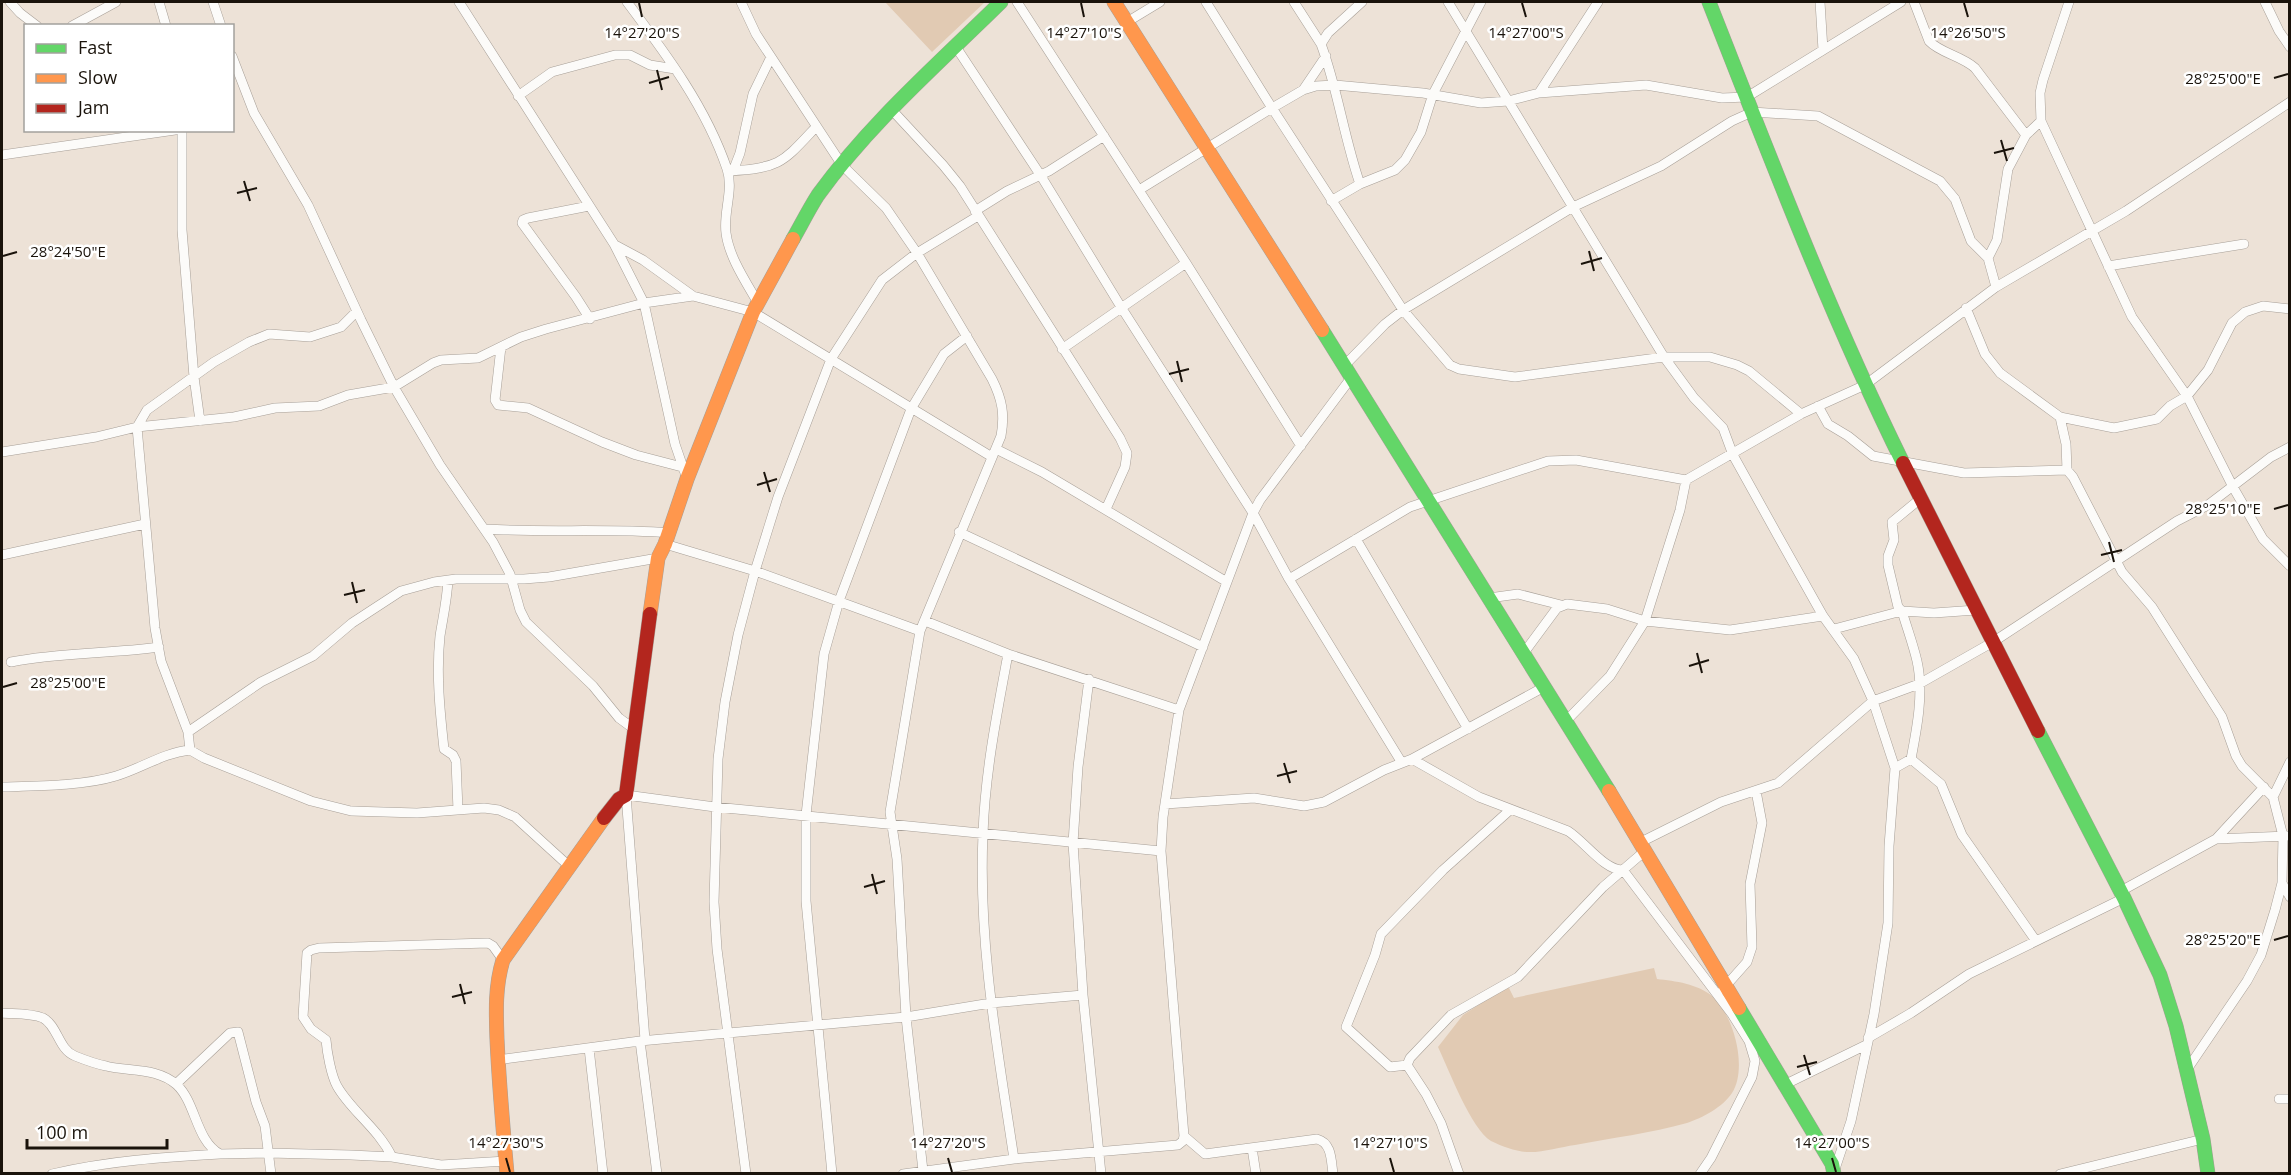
<svg xmlns="http://www.w3.org/2000/svg" width="2291" height="1175" viewBox="0 0 2291 1175" font-family="'Open Sans',sans-serif">
	<style>
		.grass { fill: #e1cab3 }
		.lines { fill: none; stroke-linecap: round; stroke-linejoin: round }
		.street-casing { stroke: #a79f97; stroke-width: 10 }
		.fast-casing { stroke: #a79f97; stroke-width: 15 }
		.slow-casing { stroke: #a79f97; stroke-width: 15 }
		.jam-casing { stroke: #a79f97; stroke-width: 15 }
		.street { stroke: #fcfbf9; stroke-width: 9 }
		.fast { stroke: #63d668; stroke-width: 14 }
		.slow { stroke: #ff974d; stroke-width: 14 }
		.jam { stroke: #b3261e; stroke-width: 14 }
		.ticks { fill: none; stroke: #1a130b; stroke-width: 2 }
		.ticks-label { font-size: 15px; text-anchor: middle; fill: #1a130b; stroke: #fff; stroke-width: 5; stroke-linejoin: round; paint-order: stroke }
	</style>
	<rect width="100%" height="100%" fill="#ede2d7"/>
	<!-- grass -->
	<path class="grass" d="M885 2H985L932 52Z
		M1654 968 1657 979C1675 981 1698 984 1712 996 1734 1015 1748 1068 1732 1093 1723 1107 1702 1118 1687 1123 1651 1133 1612 1138 1575 1145 1560 1147 1542 1153 1526 1152 1515 1151 1501 1146 1491 1141 1471 1129 1449 1070 1438 1047L1463 1015 1508 986 1514 998Z"/>
	<g class="lines">
		<!-- street casing -->
		<g class="street-casing">
			<path id="street" d="M10 2 20 13 37 26
				M159 2 166 26
				M213 2 221 26
				M459 2 614 244 644 303 675 444 687 479
				M627 2C666 54 706 107 727 169 734 190 723 212 726 233 729 257 746 282 758 303
				M741 2 756 34 842 165 886 208 917 253 992 379C1002 399 1005 414 1001 436L920 631 890 812 897 859 906 1017 923 1171
				M1017 2 1186 263 1301 446
				M1206 2 1272 108 1403 310 1450 365 1459 369 1515 377 1664 357H1710L1737 365 1749 371 1801 414
				M1294 2 1321 44
				M1448 2 1664 357 1694 398 1723 428 1733 455 1778 536 1823 616 1854 659 1873 701 1895 768
				M1820 2 1823 50
				M1914 2 1929 41C1940 53 1962 56 1975 68L2026 135
				M2069 2 2043 80 2040 93 2041 121 2132 317 2187 396 2233 487 2263 539 2290 566
				M2265 2 2279 31 2290 47
				M1127 22 1160 2
				M72 26 116 2
				M956 47 1041 176 1121 307 1253 513 1289 579 1402 763
				M232 56 254 113 308 205 361 320 394 387 440 465 493 542 510 574 520 610 526 622 593 686 619 718 634 729
				M1303 90 1326 56
				M1539 93 1598 2
				M518 96 552 72 615 55H630L650 65 675 69
				M891 109 943 165 960 186 1120 438 1127 453 1125 467 1106 509
				M182 130V230L194 377 200 421
				M2 155 175 130
				M730 171C781 168 783 162 816 127
				M733 171 740 153 753 94 771 57
				M1360 184C1344 138 1338 90 1321 44L1328 33 1362 2
				M1139 190 1272 108 1303 90 1316 86 1335 85 1423 93 1481 103 1508 101 1539 93 1646 85 1722 98 1747 97 1901 2
				M1331 201 1360 184 1395 170 1405 160 1421 132 1433 94 1481 2
				M589 206 528 218 523 220 522 223 576 297 590 319
				M975 211 1007 191 1049 171 1104 136
				M615 245 643 260 693 296
				M2108 266 2244 244
				M1996 287 1988 258 1997 240 2008 169 2026 135 2041 121
				M1966 308 1985 354 2000 373 2060 417 2114 428 2157 419 2170 406 2187 396 2208 370 2232 323 2245 312 2263 306 2290 309
				M501 347 495 400 498 405 528 408 602 442 636 455 682 467
				M1062 349 1186 263
				M1344 366 1385 324 1403 310 1573 207 1661 166 1732 121 1752 112 1818 116 1940 181 1955 199 1971 241 1988 258
				M1818 406 1828 424 1848 436 1873 456 1964 473 2067 470
				M2060 417 2066 444 2067 470 2073 477 2122 572 2152 607 2222 717 2236 756 2242 766 2273 797
				M137 427 234 417 275 408 319 406 348 395 394 387 433 363 441 360 478 358 521 337 546 329 644 303 693 296 753 312 992 457
				M137 427 147 410 214 362 249 342 269 334 310 337 341 327 357 311
				M2 452 96 437 137 427 155 628 161 661 188 732 190 750
				M485 529C546 533 607 528 669 533
				M959 532 1203 647
				M1356 539 1468 729
				M665 544 755 571 920 631
				M2 555 145 524
				M1289 579 1410 507 1548 461 1576 460 1686 480 1801 414 1865 385 1996 287 2126 211 2290 102
				M448 580C447 600 443 617 440 636 436 674 440 712 444 749L453 755 456 761 458 810
				M1227 582 1253 513 1260 500 1351 378
				M1489 598 1518 594 1561 605
				M925 621 1008 654 1179 710
				M1834 629 1902 611 1934 613 1976 610
				M1008 654C997 713 985 773 983 834 978 943 998 1052 1014 1159
				M1523 654 1557 608 1567 604 1607 609 1645 621 1730 630 1823 616
				M11 662C60 652 110 654 159 647
				M1089 679 1078 767 1073 843 1083 995 1101 1174
				M1566 721 1610 676 1645 621 1680 510 1686 480
				M188 732 261 682 313 656 352 623 401 591 434 582 456 579H524L549 577 658 558
				M1412 759 1479 797 1568 831C1584 841 1605 871 1623 870L1732 1014 1749 1041 1755 1061 1752 1077 1711 1158 1700 1174
				M1911 759 1941 784 1962 835 2036 941
				M2 787C36 786 83 786 116 776 142 768 163 753 190 750L204 758 311 801 351 811 417 813 484 808 499 810 515 817 570 867
				M1165 804 1254 798 1304 806 1324 802 1384 770 1412 759 1544 687
				M2216 839 2264 787
				M1641 842 1721 802 1778 783 1873 701 1919 684 1993 642 2177 521 2208 505 2271 457 2290 447
				M2282 883 2290 897
				M2121 891 2216 839 2287 836
				M1723 989 1747 962 1752 947 1750 884 1762 823 1756 791
				M2 1013C14 1014 31 1013 43 1018 58 1026 58 1049 75 1056 85 1060 96 1064 106 1066 129 1072 157 1067 177 1085 196 1103 196 1141 220 1154L268 1153 351 1155 392 1157 441 1165 506 1161
				M1868 1038 1911 1013 1969 974 2124 898
				M645 1040 626 795 715 807 1161 851
				M640 1041 657 1174
				M589 1048 603 1174
				M497 1060 640 1041 906 1017 991 1003 1083 995
				M1407 1065 1390 1067 1346 1027 1375 955 1381 934 1443 870 1510 810
				M1407 1065 1410 1058 1451 1015 1518 977 1603 887 1646 850
				M1407 1065 1426 1094 1441 1123 1459 1174
				M2186 1071 2247 981 2261 955 2275 910 2282 883 2283 836 2273 797 2290 762
				M176 1084 230 1033 238 1032 256 1102 265 1126 271 1174
				M1786 1084 1866 1045
				M2279 1099H2290
				M1184 1136 1205 1154 1317 1139C1332 1143 1331 1160 1333 1174
				M1252 1148 1256 1174
				M392 1157C378 1128 351 1111 337 1086 331 1075 327 1052 326 1040L311 1029 303 1017 307 953 311 950 319 948 488 943 493 946 503 960
				M1835 1169 1851 1121 1874 1014 1888 923 1889 846 1895 768 1911 759C1917 728 1924 692 1917 661 1913 644 1907 628 1902 611L1898 607 1888 565V556L1894 540 1892 522 1920 499
				M52 1174C107 1161 164 1157 220 1154
				M746 1174 717 949 714 902 718 759 725 702 738 635 755 571 778 497 831 359 882 280 917 253 978 216
				M832 1174 806 901V815L824 654 839 601 911 409 944 354 967 336
				M903 1174 1014 1159 1178 1145 1183 1141 1184 1136 1161 851 1163 817 1179 710 1227 582 1042 472 996 449
				M2060 1174 2203 1139"/>
		</g>
		<!-- fast casing -->
		<g class="fast-casing">
			<path id="fast" d="M1709 2C1770 157 1829 313 1903 463
				M793 239C801 225 809 209 818 195 870 123 938 64 1001 2
				M1322 330 1609 791
				M2038 731 2124 898 2160 975 2176 1026 2203 1139 2208 1174
				M1739 1008 1832 1164 1834 1174"/>
		</g>
		<!-- slow casing -->
		<g class="slow-casing">
			<path id="slow" d="M1114 2 1322 330
				M650 614 658 558 665 544 687 479 753 312 793 239
				M1609 791 1739 1008
				M507 1174C503 1129 499 1084 497 1039 496 1012 495 986 503 960L604 818"/>
		</g>
		<!-- jam casing -->
		<g class="jam-casing">
			<path id="jam" d="M1903 463 2038 731
				M604 818 619 799 626 795 650 614"/>
		</g>
		<!-- street -->
		<use href="#street" class="street"/>
		<!-- fast -->
		<use href="#fast" class="fast"/>
		<!-- slow -->
		<use href="#slow" class="slow"/>
		<!-- jam -->
		<use href="#jam" class="jam"/>
	</g>
	<!-- ticks -->
	<path class="ticks" d="M639 3 642 17M1081 3 1084 17M1522 3 1526 17M1964 3 1968 17M657 70 662 90M2274 78 2288 74M649 83 669 77M2001 140 2007 161M1994 153 2014 148M244 181 250 201M237 193 257 188M1589 251 1594 271M3 256 17 252M1581 264 1602 258M1177 361 1182 382M1169 374 1189 369M764 472 770 492M757 485 777 479M2274 509 2288 505M2109 542 2114 562M2101 555 2122 550M352 582 357 603M344 595 365 590M1697 653 1702 673M1689 666 1709 660M3 687 17 683M1284 763 1290 783M1277 776 1297 771M872 874 877 894M864 887 885 881M2274 940 2288 936M460 984 465 1004M452 997 472 992M1804 1055 1810 1075M1797 1067 1817 1062M506 1158 510 1172M948 1158 952 1172M1390 1158 1394 1172M1832 1158 1836 1172"/>
	<g class="ticks-label">
		<text x="642" y="38">14°27'20"S</text>
		<text x="1084" y="38">14°27'10"S</text>
		<text x="1526" y="38">14°27'00"S</text>
		<text x="1968" y="38">14°26'50"S</text>
		<text x="2223" y="84">28°25'00"E</text>
		<text x="68" y="257">28°24'50"E</text>
		<text x="2223" y="514">28°25'10"E</text>
		<text x="68" y="688">28°25'00"E</text>
		<text x="2223" y="945">28°25'20"E</text>
		<text x="506" y="1148">14°27'30"S</text>
		<text x="948" y="1148">14°27'20"S</text>
		<text x="1390" y="1148">14°27'10"S</text>
		<text x="1832" y="1148">14°27'00"S</text>
	</g>
	<!-- border -->
	<rect width="2291" height="1175" fill="none" stroke="#1a130b" stroke-width="6"/>
	<!-- legend -->
	<rect x="24" y="24" width="210" height="108" fill="#ffffff" stroke="#a3a19d" stroke-width="1.5"/>
	<rect x="36" y="44" width="30" height="9" fill="#63d668" stroke="#a3a19d" stroke-width="1.5"/>
	<text x="78" y="54" font-size="18" fill="#1a130b">Fast</text>
	<rect x="36" y="74" width="30" height="9" fill="#ff974d" stroke="#a3a19d" stroke-width="1.5"/>
	<text x="78" y="84" font-size="18" fill="#1a130b">Slow</text>
	<rect x="36" y="104" width="30" height="9" fill="#b3261e" stroke="#a3a19d" stroke-width="1.5"/>
	<text x="78" y="114" font-size="18" fill="#1a130b">Jam</text>
	<!-- scale -->
	<path d="M27 1139v9h140v-9" fill="none" stroke="#1a130b" stroke-width="3"/>
	<text x="36" y="1139" font-size="18" fill="#1a130b" stroke="#ffffff" stroke-width="4.5" paint-order="stroke">100 m</text>
</svg>
